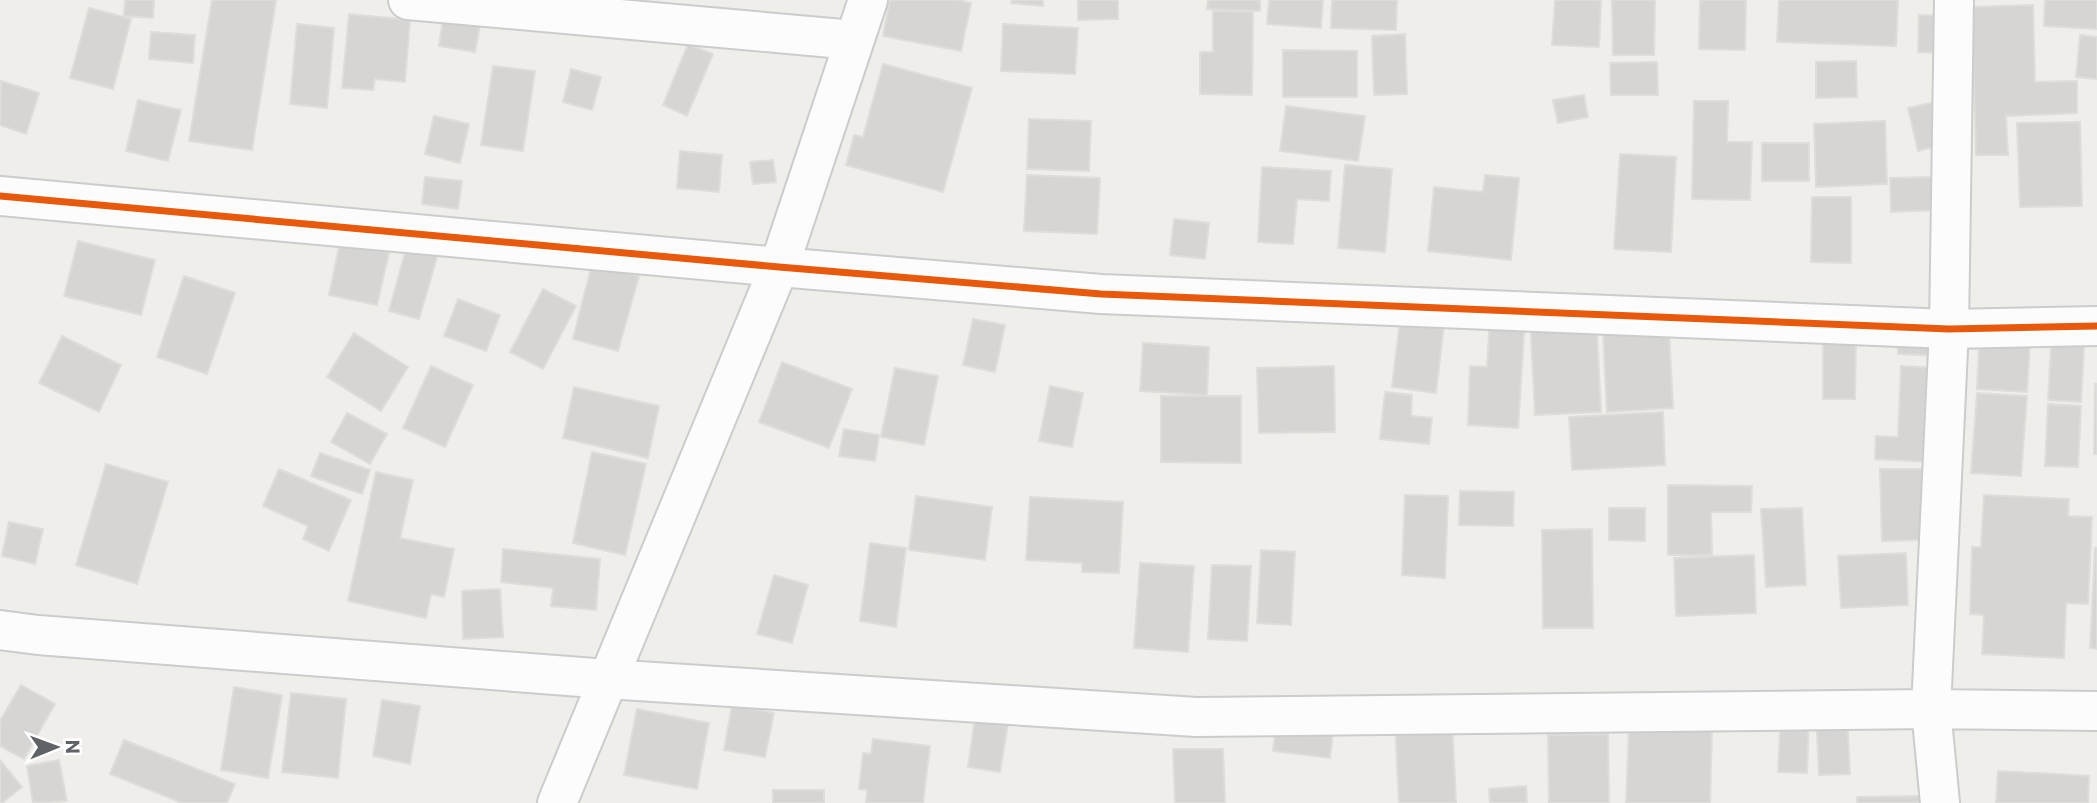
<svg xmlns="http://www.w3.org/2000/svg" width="2097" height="803" viewBox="0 0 2097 803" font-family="Commissioner,sans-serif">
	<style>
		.building { fill: #d6d5d3; stroke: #deddd9; stroke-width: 2 }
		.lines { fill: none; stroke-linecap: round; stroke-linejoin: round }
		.street-casing { stroke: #cbcccc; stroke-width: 42 }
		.street { stroke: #fdfcfc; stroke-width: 38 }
		.cycleway-casing { stroke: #fff; stroke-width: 11 }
		.cycleway { stroke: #e8590c; stroke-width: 7 }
	</style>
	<rect width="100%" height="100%" fill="#efeeea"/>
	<!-- building -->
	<path class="building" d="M125 0H154L153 18 124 16Z
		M212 0H276L252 150 189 141Z
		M890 0H958L971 3 961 51 883 36Z
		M1012 0H1043V6L1011 3Z
		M1078 0H1118V19L1078 20Z
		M1208 0H1260V11L1207 9Z
		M1269 0H1323L1321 28 1267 24Z
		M1332 0H1397L1396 30 1331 28Z
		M1555 0H1601L1599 47 1552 45Z
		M1612 0H1655L1654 55H1613Z
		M1700 0H1746L1745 50 1699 49Z
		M1779 0H1898L1896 46 1777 42Z
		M2045 0H2097V29L2044 26Z
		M2033 5 2035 82 2077 81V113L2006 116 2008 155H1976L1972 7Z
		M89 8 131 19 113 89 70 78Z
		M1213 11 1253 12 1252 95 1200 94V52H1213Z
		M349 14 410 20 405 82 375 79 373 90 342 88Z
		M1919 15 1946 16 1944 53 1918 52Z
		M443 19 480 25 475 52 439 46Z
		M297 24 334 28 327 108 290 104Z
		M1003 24 1078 28 1075 74 1001 71Z
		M151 32 195 35 193 63 149 59Z
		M1405 34 1407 94 1374 95 1372 36Z
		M2080 35 2097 37V79L2076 77Z
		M688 44 713 54 687 116 663 105Z
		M1283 50 1357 51V97H1283Z
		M1856 61 1857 97 1816 98V62Z
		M1657 62 1658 95H1611L1610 63Z
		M883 64 972 88 943 192 846 165 854 135 863 137Z
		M493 66 535 71 523 151 481 145Z
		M571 69 601 77 592 110 563 102Z
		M1 81 39 93 26 134 0 125Z
		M1584 95 1588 117 1558 123 1553 100Z
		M138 100 181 110 168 161 126 151Z
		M1694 101H1728L1727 142H1752L1750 200 1692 199Z
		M1939 101 1949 143 1918 151 1908 108Z
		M1286 106 1365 116 1358 161 1280 151Z
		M434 116 469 124 460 163 425 154Z
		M1029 119 1091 121 1089 171 1027 169Z
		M1885 121 1887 184 1816 187 1814 124Z
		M2080 122 2082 206 2020 207 2017 123Z
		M1762 143H1809V181H1762Z
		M680 151 722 155 719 192 677 188Z
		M1620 154 1676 157 1671 252 1614 249Z
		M773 160 776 182 753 184 750 162Z
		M1345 165 1392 169 1385 252 1338 248Z
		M1262 167 1331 171 1329 201 1297 199 1293 244 1258 242Z
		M1027 175 1100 178 1097 234 1024 231Z
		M1485 175 1519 178 1511 260 1428 251 1434 187 1483 192Z
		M425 177 462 181 458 209 422 204Z
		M1935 177 1937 210 1891 212 1890 178Z
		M1812 197H1851V263L1811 262Z
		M1174 219 1209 223 1205 259 1170 255Z
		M78 241 155 260 141 315 64 296Z
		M340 242 389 253 377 305 329 295Z
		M407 245 438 254 419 319 389 311Z
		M592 264 639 276 618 351 573 339Z
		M184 276 235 293 207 374 157 357Z
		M543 289 576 306 543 369 510 352Z
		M458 299 500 315 486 351 444 336Z
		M1668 309 1673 408 1607 412 1602 313Z
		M1596 313 1601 412 1535 415 1530 315Z
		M1490 317 1525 319 1518 428 1468 425 1470 366 1487 367Z
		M1899 318 1941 356 1898 354Z
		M973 319 1005 325 995 372 963 365Z
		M1400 320 1444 325 1436 393 1392 387Z
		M1980 325 2031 328 2027 392 1977 389Z
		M2052 329 2085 330 2081 402 2048 400Z
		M354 333 408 367 381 411 327 377Z
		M1823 333H1856L1855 399H1823Z
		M62 336 121 365 99 412 39 383Z
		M1143 343 1209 347 1207 395 1140 391Z
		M782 362 852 389 829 448 759 422Z
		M431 366 473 385 445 447 403 428Z
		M1334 366 1335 432 1259 433 1257 368Z
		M1901 366 1935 368 1930 462 1875 459 1876 436 1898 437Z
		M895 368 938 376 924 445 881 437Z
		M2095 384H2097V454H2094Z
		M1050 386 1083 393 1072 447 1039 441Z
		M574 387 659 406 648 458 563 438Z
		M1385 392 1412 395 1411 416 1432 418 1429 444 1380 439Z
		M1977 393 2027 396 2021 476 1971 473Z
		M1161 396H1241V463L1161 462Z
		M2048 404 2081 406 2078 467 2045 466Z
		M1663 412 1665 465 1572 470 1569 417Z
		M347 413 387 434 370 464 331 442Z
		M844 429 879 435 875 461 839 456Z
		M592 452 646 464 625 555 573 543Z
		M320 453 370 470 362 494 311 476Z
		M106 464 168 482 137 584 76 565Z
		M279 469 351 500 329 551 303 539 308 526 263 506Z
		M1880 469H1923L1924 540 1882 541Z
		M376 472 413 480 400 538 454 549 444 597 431 594 426 618 348 601Z
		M1668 485 1752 486 1751 512H1711L1712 555H1668Z
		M1460 491 1514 492 1513 526 1459 525Z
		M1405 495 1448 496 1445 578 1402 575Z
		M1984 495 2069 499 2068 516 2092 517 2088 604 2066 603 2064 658 1982 654 1984 615 1970 614 1972 547H1981Z
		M916 496 992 507 985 560 909 550Z
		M1030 497 1123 502 1119 573 1082 572V563L1026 560Z
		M1609 508H1645V541L1609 540Z
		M1802 508 1806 585 1766 587 1761 509Z
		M9 522 43 529 35 564 2 556Z
		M1592 529 1593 628H1543L1542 530Z
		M870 543 906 548 896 627 860 621Z
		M2095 548H2097V649L2090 648Z
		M503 549 600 559 596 610 551 606 553 588 501 582Z
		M1261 550 1295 552 1291 625 1257 623Z
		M1906 553 1908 605 1841 608 1838 556Z
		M1754 555 1756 613 1676 616 1674 558Z
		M1140 563 1194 566 1188 652 1134 648Z
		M1212 565 1251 566 1247 641 1208 639Z
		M774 575 808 585 792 643 757 634Z
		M500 589 503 637 463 639 462 591Z
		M21 685 55 704 24 759 0 746V721Z
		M234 687 282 695 268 778 221 770Z
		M291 693 346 699 338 778 282 772Z
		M382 700 420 706 410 764 373 756Z
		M732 705 774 713 765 757 724 750Z
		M637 709 709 723 697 789 624 775Z
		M1781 713 1809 714 1807 773 1778 772Z
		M1847 714 1850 774 1819 775 1816 716Z
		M1277 717 1334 724 1330 758 1273 751Z
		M975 718 1008 723 1000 772 968 767Z
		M1452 719 1456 803H1399L1395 722Z
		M1629 727 1712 729 1710 803H1626Z
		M1608 734 1609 803H1549L1548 735Z
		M873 739 930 746 923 803H866L867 790 859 789 863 753 871 754Z
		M124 740 235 784 227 803H182L110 774Z
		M1173 749H1223L1225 803H1175Z
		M0 760 22 787 2 803H0Z
		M59 760 67 801 33 803 27 766Z
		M1998 771 2089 776 2088 803H1996Z
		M1526 786 1527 803H1490L1489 789Z
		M773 790H824V803H773Z
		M1925 796V803H1857V797Z"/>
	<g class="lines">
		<!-- street casing -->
		<g class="street-casing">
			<path id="street" d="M408 0 854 40
				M0 196 779 267 1101 294 1949 329 2097 326
				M0 630 38 635 607 679 1196 717 1931 709 2097 711
				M557 803 779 267 868 0
				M1940 803 1931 709 1949 329 1954 0"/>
		</g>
		<!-- street -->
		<use href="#street" class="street"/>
		<!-- cycleway casing -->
		<g class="cycleway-casing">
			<path id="cycleway" d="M0 196 779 267 1101 294 1949 329 2097 326"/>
		</g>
		<!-- cycleway -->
		<use href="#cycleway" class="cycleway"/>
	</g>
	<!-- north arrow -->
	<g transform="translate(56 747) rotate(89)" stroke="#ffffff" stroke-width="5" paint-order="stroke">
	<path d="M0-5L12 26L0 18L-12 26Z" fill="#5f6368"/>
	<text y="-10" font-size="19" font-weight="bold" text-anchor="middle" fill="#5f6368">N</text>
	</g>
</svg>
